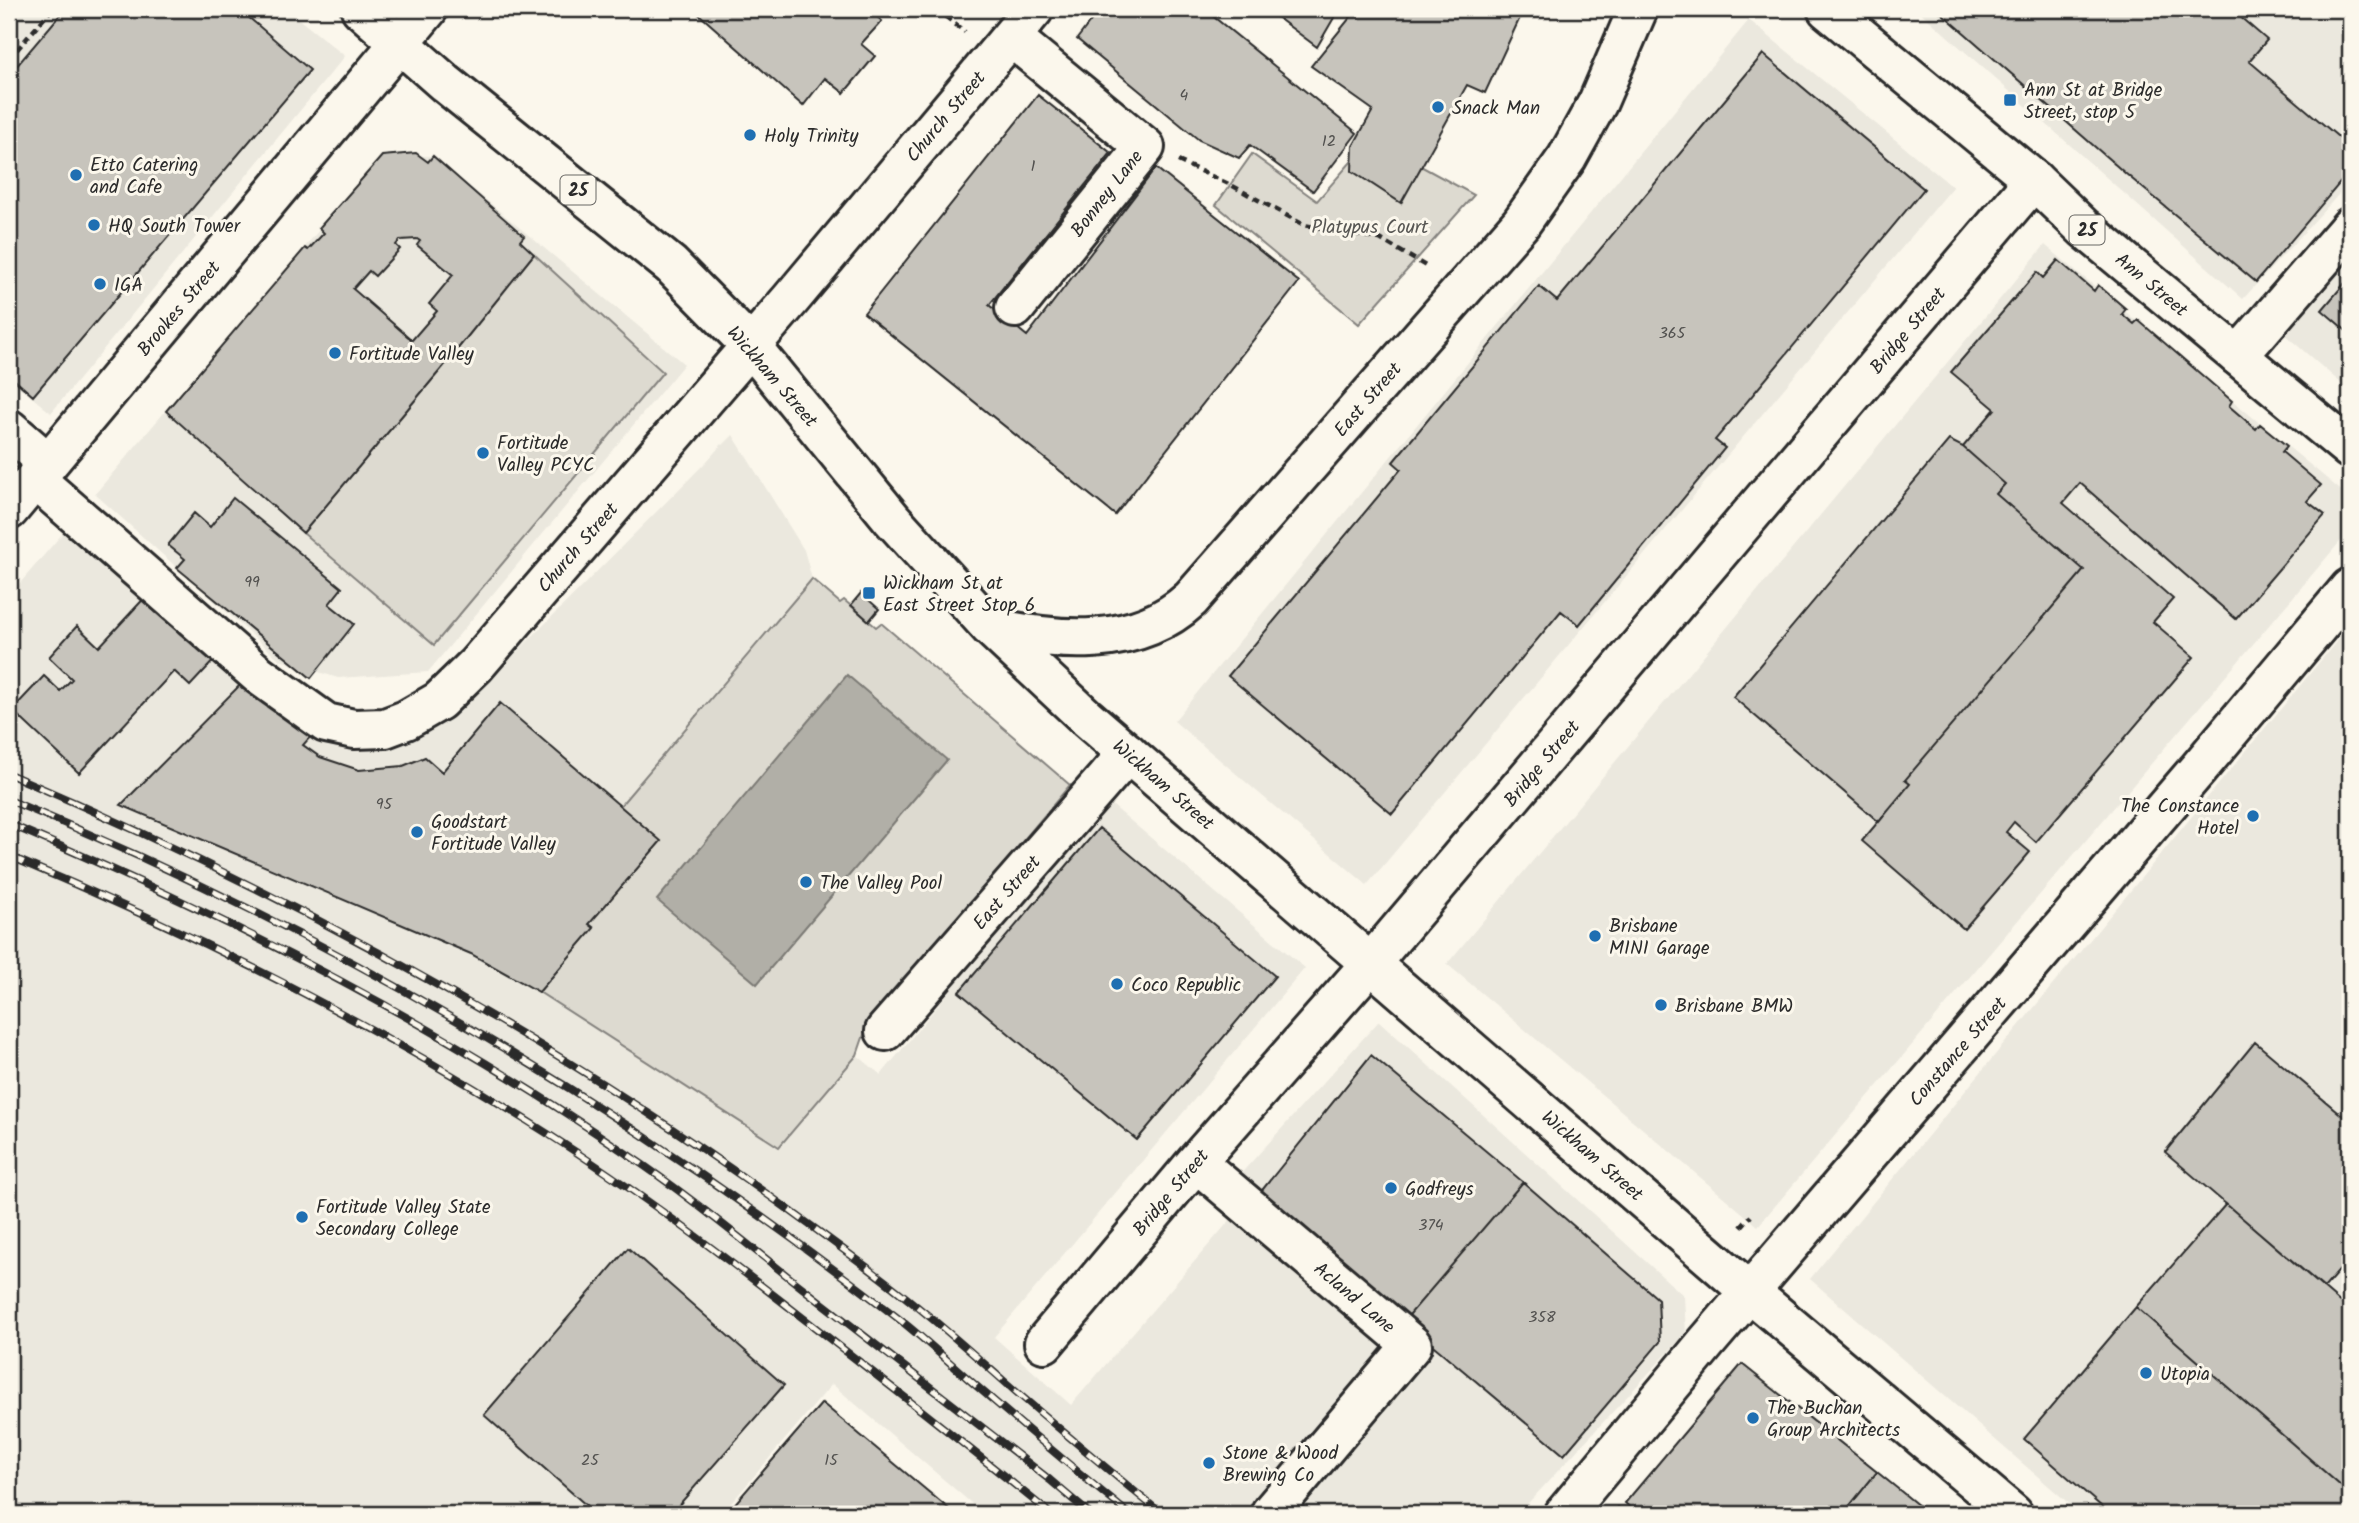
<svg xmlns="http://www.w3.org/2000/svg" width="2359" height="1523" viewBox="0 0 2359 1523" font-family="Kalam,sans-serif">
	<style>
		.built { fill: #ebe8de }
		.green { fill: #dddad0; stroke: #84827e; stroke-width: 2 }
		.water { fill: #b1afa7; stroke: #7b7a75; stroke-width: 2 }
		.building { fill: #c7c4bc; stroke: #2b2b2b; stroke-width: 2; fill-rule: evenodd }
		.lines { fill: none; stroke-linecap: round; stroke-linejoin: round }
		.minor-casing { stroke: #2b2b2b; stroke-width: 44 }
		.major-casing { stroke: #2b2b2b; stroke-width: 44 }
		.path { stroke: #2b2b2b; stroke-width: 4.5; stroke-dasharray: 7 5; stroke-linecap: butt }
		.minor { stroke: #fbf7ec; stroke-width: 38 }
		.major { stroke: #fbf7ec; stroke-width: 38 }
		.rail-casing { stroke: #2b2b2b; stroke-width: 8 }
		.rail { stroke: #fbf7ec; stroke-width: 5; stroke-dasharray: 16; stroke-linecap: butt }
		.poi-dot { fill: #1f6fb2; stroke: #fbf7ec; stroke-width: 2.5 }
		.labels { text-anchor: middle; stroke-width: 6; stroke-linejoin: round; paint-order: stroke }
		.number-label { font-size: 16px; fill: #52514f }
		.shield { fill: #fbf7ec; stroke: #696865; stroke-width: 2 }
		.shield-label { font-size: 18px; font-weight: bold; fill: #2b2b2b }
		.poi-label { font-size: 19px; fill: #2b2b2b; stroke: #fbf7ec; text-anchor: start }
		.street-label { font-size: 19px; fill: #2b2b2b; stroke: #fbf7ec }
		.park-label { font-size: 19px; fill: #585754; stroke: #fbf7ec }
	</style>
	<rect width="100%" height="100%" fill="#fbf7ec"/>
	<filter id="ink" filterUnits="userSpaceOnUse"><feTurbulence type="fractalNoise" baseFrequency=".0143" numOctaves="2"/><feDisplacementMap in="SourceGraphic" scale="14" xChannelSelector="R" yChannelSelector="G"/><feConvolveMatrix kernelMatrix="1 2 1 2 8 2 1 2 1" color-interpolation-filters="sRGB"/></filter>
	<g filter="url(#ink)">
		<!-- built -->
		<path class="built" d="M9 9H286L345 56 51 413 9 378Z
			M1917 9H2350V182L2243 299Z
			M1749 20 1953 187 1367 885 1174 721Z
			M382 156H433L684 364 428 672 338 678 280 660 95 494Z
			M2045 245 2350 498V530L1758 1226 1447 964Z
			M2350 256V391L2283 333Z
			M733 435 804 550 812 579 840 603 844 600 876 627 881 623 1070 785 867 1026 857 1055 881 1075 1106 800 1305 968 994 1337 1071 1405 1237 1212 1393 1346 1249 1514H984L832 1384 722 1514H9V596L68 527 290 714 415 734 469 700 707 461 722 444 723 445Z
			M2350 625V1514H2081L1810 1279Z
			M1379 1021 1684 1296 1686 1333 1518 1514H1292L1429 1347 1236 1179Z"/>
		<!-- green -->
		<path class="green" d="M1371 139 1474 195 1359 324 1216 205 1252 154 1317 201Z
			M534 254 663 372 434 645 303 533 443 367Z
			M812 579 840 603 844 600 876 627 881 623 1070 785 867 1026 857 1055 779 1147 539 992 594 928 589 924 660 841 620 806Z"/>
		<!-- water -->
		<path class="water" d="M847 675 947 760 757 984 657 900Z"/>
		<!-- building -->
		<path class="building" d="M65 9H239L310 70 33 396 9 375V75Z
			M693 9H868L882 21 861 44 875 56 844 93 825 78 803 106Z
			M1100 9H1204L1357 133 1313 191 1250 145 1239 158 1199 140 1077 39Z
			M1266 9H1339L1317 47Z
			M1357 9H1524L1485 93 1467 85 1401 203 1352 171 1353 146 1373 110 1311 66Z
			M1937 9H2231L2267 40 2249 61 2350 147V171L2256 282 2126 174Z
			M1763 54 1924 189 1715 440 1725 448 1579 625 1561 611 1392 814 1228 676 1401 469 1393 462 1539 286 1557 301Z
			M1038 95 1111 153 989 305 1027 336 1156 168 1299 282 1115 515 864 313Z
			M416 153 428 162 433 156 524 236 520 241 534 254 443 367 303 533 166 411 305 248 308 250 324 233 319 228 382 156ZM417 239 420 241 417 245 453 275 429 304 437 311 412 340 353 289 369 271 375 276 400 249 396 245 400 240Z
			M2058 260 2094 291 2098 285 2126 309 2122 314 2134 324 2138 320 2232 401 2229 406 2256 429 2260 424 2287 446 2282 452 2321 485 2307 501 2325 515 2236 619 2080 483 2063 503 2173 599 2153 622 2194 657 2036 842 2014 822 2006 832 2030 852 1964 929 1862 841 1910 784 1905 780 2084 570 1996 494 2005 484 1963 447 1995 409 1951 372 2037 272 2043 278Z
			M2350 277V334L2322 310Z
			M1949 440 1963 447 2005 484 1996 494 2084 570 1905 780 1910 784 1879 822 1733 697Z
			M233 498 342 588 329 604 354 624 311 678 177 568 185 559 168 545 194 513 210 527Z
			M150 592 218 656 190 686 174 671 79 773 12 710 44 676 60 691 72 679 49 657 77 626 99 647Z
			M861 593 879 609 869 621 851 605Z
			M241 684 312 735 303 745 320 757 359 770 403 766 425 757 442 772 500 703 661 841 589 924 594 928 539 992 471 954 121 805Z
			M1099 828 1275 976 1137 1140 959 992Z
			M2255 1042 2350 1122V1246L2346 1251 2350 1258 2324 1288 2165 1152Z
			M1371 1055 1523 1182 1404 1321 1259 1194Z
			M1523 1182 1658 1299 1660 1342 1564 1455 1404 1321Z
			M2226 1204 2350 1311V1494L2136 1307Z
			M628 1248 784 1385 671 1514H596L484 1415Z
			M2136 1307 2350 1494V1514H2110L2024 1439Z
			M1742 1364 1877 1472 1843 1514H1637L1625 1503Z
			M822 1403 955 1514H726Z
			M1877 1472 1929 1514H1843Z
			M1618 1507 1627 1514H1612Z"/>
		<g class="lines">
			<!-- minor casing -->
			<g class="minor-casing">
				<path id="minor" d="M1011 37 1145 147 1015 308
					M2238 356 2350 227
					M9 429 48 463
					M35 479 259 675 326 723 354 729 385 728 406 720 439 701 476 665 791 299 1034 9
					M885 1031 1128 753
					M1196 1162 1412 1345 1271 1512
					M1044 1343 1196 1162 1371 963 2034 180
					M1564 1514 1706 1343 2199 768 2350 588"/>
			</g>
			<!-- major casing -->
			<g class="major-casing">
				<path id="major" d="M361 9 445 83 671 265 750 345 892 519 990 627 1087 718 1750 1292 2013 1514
					M1827 9 2034 180 2084 228 2350 449
					M9 510 428 9
					M990 627C1057 642 1136 650 1191 599L1521 223 1567 158 1598 102 1638 9"/>
			</g>
			<!-- path -->
			<path class="path" d="M936 9 965 32
				M9 59 52 9
				M1178 161 1231 185 1304 225 1380 239 1429 268
				M1741 1227 1751 1216"/>
			<!-- minor -->
			<use href="#minor" class="minor"/>
			<!-- major -->
			<use href="#major" class="major"/>
			<!-- rail casing -->
			<g class="rail-casing">
				<path id="rail" d="M9 774C285 892 549 1036 792 1212 833 1242 875 1272 914 1304 948 1331 981 1361 1014 1390 1063 1432 1112 1473 1162 1514
					M9 800C328 931 626 1107 899 1319 927 1341 953 1366 980 1389 1029 1431 1079 1473 1129 1514
					M9 824C224 915 434 1021 627 1154 687 1194 743 1241 800 1286 883 1351 967 1415 1050 1480L1090 1514
					M9 856C195 934 374 1023 545 1132 638 1191 725 1257 812 1325 892 1387 972 1450 1051 1514"/>
			</g>
			<!-- rail -->
			<use href="#rail" class="rail"/>
		</g>
	</g>
	<!-- markers -->
	<g class="poi-dot">
		<rect x="2003" y="93" width="14" height="14" rx="3.5"/>
		<circle cx="1438" cy="107" r="7"/>
		<circle cx="750" cy="135" r="7"/>
		<circle cx="76" cy="175" r="7"/>
		<circle cx="94" cy="225" r="7"/>
		<circle cx="100" cy="284" r="7"/>
		<circle cx="335" cy="353" r="7"/>
		<circle cx="483" cy="453" r="7"/>
		<rect x="862" y="586" width="14" height="14" rx="3.5"/>
		<circle cx="2253" cy="816" r="7"/>
		<circle cx="417" cy="832" r="7"/>
		<circle cx="806" cy="882" r="7"/>
		<circle cx="1595" cy="936" r="7"/>
		<circle cx="1117" cy="984" r="7"/>
		<circle cx="1661" cy="1005" r="7"/>
		<circle cx="1391" cy="1188" r="7"/>
		<circle cx="302" cy="1217" r="7"/>
		<circle cx="2146" cy="1373" r="7"/>
		<circle cx="1753" cy="1418" r="7"/>
		<circle cx="1209" cy="1463" r="7"/>
	</g>
	<g class="labels">
		<!-- number labels -->
		<g class="number-label">
			<text x="1184" y="100">4</text>
			<text x="1329" y="146">12</text>
			<text x="1033" y="171">1</text>
			<text x="1672" y="338">365</text>
			<text x="252" y="587">99</text>
			<text x="384" y="809">95</text>
			<text x="1431" y="1230">374</text>
			<text x="1542" y="1322">358</text>
			<text x="590" y="1465">25</text>
			<text x="831" y="1465">15</text>
		</g>
		<!-- shield labels -->
		<g class="shield">
			<rect x="560.5" y="175.5" width="35" height="29" rx="5"/>
			<rect x="2069.5" y="215.5" width="35" height="29" rx="5"/>
		</g>
		<g class="shield-label">
			<text x="578" y="196">25</text>
			<text x="2087" y="236">25</text>
		</g>
		<!-- poi labels -->
		<g class="poi-label">
			<text x="2024" y="96">Ann St at Bridge<tspan x="2024" dy="22">Street, stop 5</tspan></text>
			<text x="1452" y="114">Snack Man</text>
			<text x="764" y="142">Holy Trinity</text>
			<text x="90" y="171">Etto Catering<tspan x="90" dy="22">and Cafe</tspan></text>
			<text x="108" y="232">HQ South Tower</text>
			<text x="114" y="291">IGA</text>
			<text x="349" y="360">Fortitude Valley</text>
			<text x="497" y="449">Fortitude<tspan x="497" dy="22">Valley PCYC</tspan></text>
			<text x="883" y="589">Wickham St at<tspan x="883" dy="22">East Street Stop 6</tspan></text>
			<text x="2239" y="812" text-anchor="end">The Constance<tspan x="2239" dy="22">Hotel</tspan></text>
			<text x="431" y="828">Goodstart<tspan x="431" dy="22">Fortitude Valley</tspan></text>
			<text x="820" y="889">The Valley Pool</text>
			<text x="1609" y="932">Brisbane<tspan x="1609" dy="22">MINI Garage</tspan></text>
			<text x="1131" y="991">Coco Republic</text>
			<text x="1675" y="1012">Brisbane BMW</text>
			<text x="1405" y="1195">Godfreys</text>
			<text x="316" y="1213">Fortitude Valley State<tspan x="316" dy="22">Secondary College</tspan></text>
			<text x="2160" y="1380">Utopia</text>
			<text x="1767" y="1414">The Buchan<tspan x="1767" dy="22">Group Architects</tspan></text>
			<text x="1223" y="1459">Stone &amp; Wood<tspan x="1223" dy="22">Brewing Co</tspan></text>
		</g>
		<!-- street labels -->
		<g class="street-label">
			<text transform="translate(945 116) rotate(-50)" y="7">Church Street</text>
			<text transform="translate(1106 193) rotate(-52)" y="7">Bonney Lane</text>
			<text transform="translate(2152 284) rotate(40)" y="7">Ann Street</text>
			<text transform="translate(178 308) rotate(-50)" y="7">Brookes Street</text>
			<text transform="translate(1907 330) rotate(-50)" y="7">Bridge Street</text>
			<text transform="translate(773 376) rotate(49)" y="7">Wickham Street</text>
			<text transform="translate(1367 399) rotate(-49)" y="7">East Street</text>
			<text transform="translate(577 547) rotate(-49)" y="7">Church Street</text>
			<text transform="translate(1541 763) rotate(-50)" y="7">Bridge Street</text>
			<text transform="translate(1164 784) rotate(41)" y="7">Wickham Street</text>
			<text transform="translate(1006 892) rotate(-49)" y="7">East Street</text>
			<text transform="translate(1957 1051) rotate(-49)" y="7">Constance Street</text>
			<text transform="translate(1593 1155) rotate(41)" y="7">Wickham Street</text>
			<text transform="translate(1170 1192) rotate(-50)" y="7">Bridge Street</text>
			<text transform="translate(1355 1297) rotate(40)" y="7">Acland Lane</text>
		</g>
		<!-- park labels -->
		<g class="park-label">
			<text x="1370" y="233">Platypus Court</text>
		</g>
	</g>
	<!-- margin -->
	<rect width="2359" height="1523" fill="none" stroke="#fbf7ec" stroke-width="35"/>
	<rect x="18" y="18" width="2324" height="1488" fill="none" stroke="#2b2b2b" stroke-width="2.5" filter="url(#ink)"/>
</svg>
